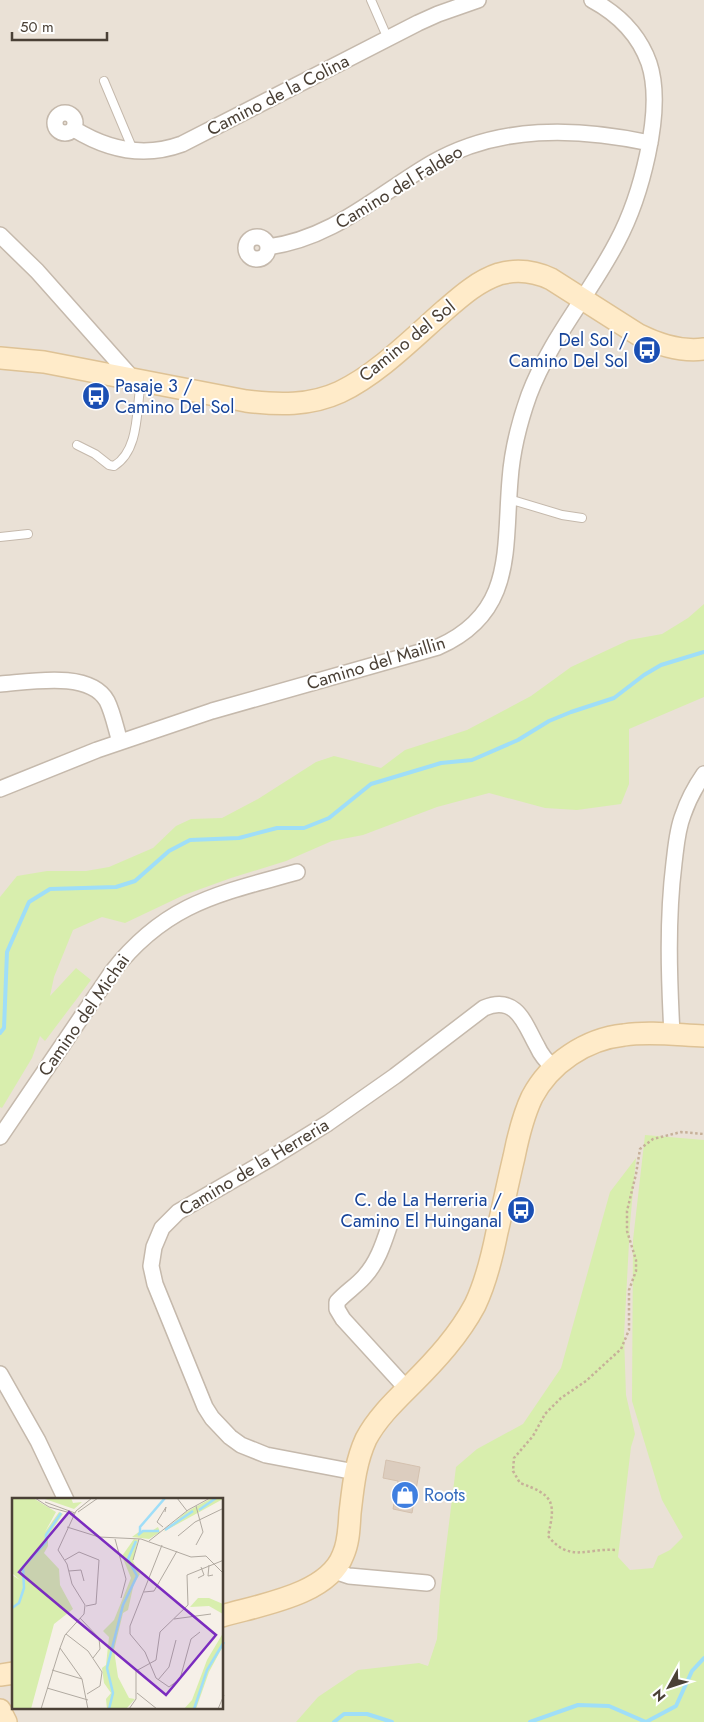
<svg xmlns="http://www.w3.org/2000/svg" width="704" height="1722" viewBox="0 0 704 1722" font-family="Jost,sans-serif">
	<style>
		.residential { fill: #eae1d6; fill-rule: evenodd }
		.green { fill: #d8eead }
		.lines { fill: none; stroke-linecap: round; stroke-linejoin: round }
		.stream { stroke: #9fdef8; stroke-width: 4 }
		.building { fill: #dccdbf; stroke: #d4c1af }
		.lane-casing { stroke: #c5b9ac; stroke-width: 10 }
		.street-casing { stroke: #c5b9ac; stroke-width: 18 }
		.secondary-casing { stroke: #dec295; stroke-width: 24 }
		.path { stroke: #c6b099; stroke-width: 2.5; stroke-dasharray: 2.5 2.5; stroke-linecap: butt }
		.lane { stroke: #fff; stroke-width: 8 }
		.street { stroke: #fff; stroke-width: 15 }
		.secondary { stroke: #ffebc9; stroke-width: 21 }
		.labels { text-anchor: middle; stroke-width: 4; stroke-linejoin: round; paint-order: stroke }
		.street-label { font-size: 18px; fill: #4a4036; stroke: #fff }
		.transit-label { font-size: 18px; fill: #164399; stroke: #fff; text-anchor: end }
		.shop-label { font-size: 18px; fill: #366cbe; stroke: #fff; text-anchor: start }
		.inset-river { fill: none; stroke: #9fdef8; stroke-width: 2.5 }
		.inset-road { fill: none; stroke: #b1aaa1; stroke-width: 1 }
		.view { fill: #7b2cbf; fill-opacity: 0.15; stroke: #7b2cbf; stroke-width: 2.5 }
		.inset-edge { fill: none; stroke: #4a4036; stroke-width: 2.5 }
	</style>
	<rect width="100%" height="100%" fill="#f6f0e8"/>
	<!-- residential -->
	<path class="residential" d="M0 0H704V1722H0ZM14 1500H222V1708H14Z"/>
	<!-- green -->
	<path class="green" d="M704 604V697L629 729V784L621 804 577 810 545 808 489 793 437 807 363 835 332 841 286 861 231 878 184 895 125 923 102 917 73 930 54 977 50 996 76 968 91 980 45 1041 40 1036 32 1058 2 1108 0 1107V897L17 876 47 871H86L109 867 153 848 176 826 191 819 222 818 258 799 316 762 334 756 381 768 405 750 467 730 531 696 571 667 629 640 662 634 688 618Z
		M645 1135 704 1140V1722H296L318 1697 358 1670 419 1663 428 1666 437 1639 440 1596 456 1467 477 1449 523 1424 561 1368 610 1192 636 1158 630 1224 624 1336 626 1395 635 1434 631 1447 618 1557 630 1570 653 1568 658 1556 670 1550 683 1537 662 1500 632 1401 633 1240Z"/>
	<g class="lines">
		<!-- stream -->
		<path class="stream" d="M0 1033 4 1028 7 952 29 902 50 889 116 887 135 881 169 851 190 840 239 838 277 828H304L329 818 371 784 441 763 472 760 518 740 549 721 571 712 614 698 644 675 661 665 704 652
			M334 1722 344 1714H367L392 1722
			M530 1722 578 1705 609 1706 646 1722 676 1706 692 1671 704 1658"/>
	</g>
	<!-- building -->
	<path class="building" d="M386 1460 420 1467 412 1513 393 1509 398 1481 383 1478Z"/>
	<g class="lines">
		<!-- lane casing -->
		<g class="lane-casing">
			<path id="lane" d="M371 0 388 39
				M104 81 133 150
				M77 445 95 454 109 465 114 466C140 450 136 409 141 382
				M509 499 562 515 582 518
				M0 537 28 534"/>
		</g>
		<!-- street casing -->
		<g class="street-casing">
			<path id="street" d="M55 123a10 10 0 1 1 20 0a10 10 0 1 1-20 0Z
				M74 129C108 150 144 158 182 144L418 23 438 14 478 0
				M0 235 37 271 133 379
				M246 248a11 11 0 1 1 22 0a11 11 0 1 1-22 0Z
				M268 247C334 238 377 195 432 163 499 125 576 127 650 143
				M0 684C29 682 90 670 107 701 113 713 116 729 120 742
				M0 789 97 750 212 711 438 647C515 613 504 550 510 480 512 451 519 423 529 395 550 339 590 294 617 242 640 199 665 111 649 63 639 35 618 14 592 0
				M672 1034C669 977 667 920 674 863 676 847 677 830 683 815 688 800 695 787 704 774
				M0 1137 112 972C166 903 218 894 297 872
				M389 1227C383 1245 377 1263 364 1277 356 1286 345 1293 337 1302V1309L343 1319 407 1389
				M0 1374 38 1441 66 1500
				M355 1472 266 1455 241 1445 230 1437 212 1418 205 1407 155 1284 151 1266 154 1247 162 1228 178 1212 268 1160 328 1123 395 1076 484 1008C517 994 525 1025 537 1046 541 1055 547 1062 554 1068
				M334 1571 349 1576 427 1583"/>
		</g>
		<!-- secondary casing -->
		<g class="secondary-casing">
			<path id="secondary" d="M0 358 44 362 246 401C278 405 310 406 340 392 378 374 413 338 445 310 461 296 478 281 499 274 517 269 534 271 551 279L639 335C659 345 681 352 704 349
				M222 1616C259 1605 328 1595 343 1555 349 1542 349 1527 350 1513 353 1488 355 1463 366 1439 377 1418 395 1401 412 1384 436 1360 459 1335 475 1305 486 1282 492 1257 497 1232 503 1207 508 1182 514 1157 518 1137 523 1116 532 1097 550 1063 586 1039 624 1035 650 1031 678 1035 704 1036
				M0 1675 14 1673
				M0 1710 6 1722"/>
		</g>
		<!-- path -->
		<path class="path" d="M615 1550C586 1548 570 1563 548 1536 556 1502 554 1495 520 1483L513 1471 514 1458 533 1436 545 1414 561 1398 586 1381 621 1349 629 1330V1290L636 1271V1260L627 1231V1211L636 1174 640 1149 653 1139 681 1132 704 1134"/>
		<!-- lane -->
		<use href="#lane" class="lane"/>
		<!-- street -->
		<use href="#street" class="street"/>
		<!-- secondary -->
		<use href="#secondary" class="secondary"/>
	</g>
	<!-- icons -->
	<defs>
		<g id="bus-disc" transform="scale(1.4375)"><circle r="9.5" fill="#1a4fb4" stroke="#fff"/><path d="M-5-6H5V4H4V6H2V4H-2V6H-4V4H-5ZM-3.5-4V0h7V-4ZM-3.5 1.2v1.5H-2V1.2ZM2 1.2v1.5H3.5V1.2Z" fill="#fff"/></g>
		<g id="shop-disc" transform="scale(1.4375)"><circle r="9.5" fill="#3f7fe0" stroke="#fff"/><path d="M-5-2.5h2.3a2.7 3.5 0 0 1 5.4 0H5L5.5 6h-11ZM-1.5-2.5h3a1.5 2.3 0 0 0-3 0Z" fill="#fff"/></g>
	</defs>
	<g fill-rule="evenodd">
		<use href="#bus-disc" x="647" y="350"/>
		<use href="#bus-disc" x="96" y="396"/>
		<use href="#bus-disc" x="521" y="1210"/>
		<use href="#shop-disc" x="405" y="1495"/>
	</g>
	<g class="labels">
		<!-- street labels -->
		<g class="street-label">
			<text transform="translate(278 95) rotate(-27)" y="6">Camino de la Colina</text>
			<text transform="translate(399 187) rotate(-31)" y="6">Camino del Faldeo</text>
			<text transform="translate(407 341) rotate(-39)" y="6">Camino del Sol</text>
			<text transform="translate(376 663) rotate(-17)" y="6">Camino del Maillin</text>
			<text transform="translate(84 1015) rotate(-55)" y="6">Camino del Michai</text>
			<text transform="translate(254 1167) rotate(-31)" y="6">Camino de la Herreria</text>
		</g>
		<!-- transit labels -->
		<g class="transit-label">
			<text x="628" y="346">Del Sol /<tspan x="628" dy="21">Camino Del Sol</tspan></text>
			<text x="115" y="392" text-anchor="start">Pasaje 3 /<tspan x="115" dy="21">Camino Del Sol</tspan></text>
			<text x="502" y="1206">C. de La Herreria /<tspan x="502" dy="21">Camino El Huinganal</tspan></text>
		</g>
		<!-- shop labels -->
		<g class="shop-label">
			<text x="424" y="1501">Roots</text>
		</g>
	</g>
	<!-- overview -->
	<g transform="translate(12 1498)">
		<rect width="211" height="211" fill="#f6f0e8"/>
		<path d="M0 0H21L44 14 33 34 47 14 51 16 36 38V48L32 55 47 71 48 87 61 111 42 126 19 211H0V77L8 82 0 75ZM59 0 61 5 70 4 62 11 33 1ZM200 0H211V1L151 34 174 14ZM146 29 148 34 137 41 120 39 128 33 138 34ZM122 41 126 42 121 63 128 76 122 85 116 112 111 115 102 152 106 179 117 200 123 201 114 211H95L94 201 99 195 92 185 90 170 94 167 97 139 91 133 102 122 119 80 110 58ZM186 100H197L211 106V116L197 108 178 109ZM211 135V148L197 174 184 211H172L180 202 195 162Z" fill="#d8eead"/>
		<path class="inset-river" d="M187 12 204 0M153 32 181 13M128 35V29L153 0M126 37 131 33H147M0 110 7 105 12 90 11 69 34 44V37L49 15M97 211 101 195 95 170 111 107 125 78 116 61 124 43M182 211 195 172 212 144"/>
		<path class="inset-road" d="M23 0 37 9 62 16M165 0 175 13M33 4 63 15M66 14 86 0M55 29 87 39 129 41 179 59 194 58 212 76M151 29 145 24 154 9 153 14M166 38 183 24 212 10M103 41 114 81 109 100M137 43 176 12 198 0M150 47 118 128V136L133 154 144 180 157 189 168 181 179 141 188 134M184 47 191 34 184 8M53 62 67 54 87 62 84 106 74 108M121 62 127 41M197 67 196 78 201 77M57 73 69 72 72 83M186 80 192 77 189 69M132 94 142 93 165 53M68 120 87 140 88 151 81 160M162 121 199 116M54 136 76 153 90 174 88 188 75 196M40 172 70 181M146 182 157 169 164 142M35 190 76 202M125 195 145 211M29 211 48 150M76 211 70 181 48 150 53 137 72 116 73 107 60 86 55 66 46 52 64 13 80 0M117 211 124 201V173L144 162 148 134 176 107 175 77 212 62M206 211 212 197"/>
		<path class="view" d="M57 14 204 137 154 197 7 74Z"/>
		<rect width="211" height="211" class="inset-edge"/>
	</g>
	<!-- north arrow -->
	<g transform="translate(669 1687) rotate(230)" stroke="#ffffff" stroke-width="4" paint-order="stroke">
	<path d="M0-4L9 19L0 12L-9 19Z" fill="#4a4036"/>
	<text y="-8" font-size="14" font-weight="bold" text-anchor="middle" fill="#4a4036">N</text>
	</g>
	<!-- scale -->
	<path d="M12 32v8h95v-8" fill="none" stroke="#4a4036" stroke-width="2.5"/>
	<text x="20" y="32" font-size="15" fill="#4a4036" stroke="#ffffff" stroke-width="4" paint-order="stroke">50 m</text>
</svg>
